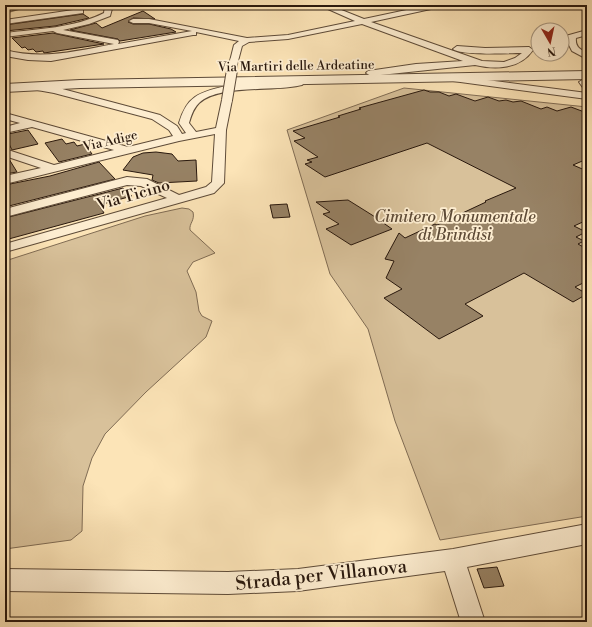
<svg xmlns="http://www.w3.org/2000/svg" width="592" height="627" viewBox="0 0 592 627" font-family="'Libre Bodoni',serif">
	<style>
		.green { fill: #d8c19a; stroke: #806c54 }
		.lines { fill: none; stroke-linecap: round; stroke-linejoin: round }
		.stream { fill: #7c6950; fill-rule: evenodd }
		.building { fill: #978265; stroke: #29180d }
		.minor-casing { stroke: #5e4b38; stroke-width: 2 }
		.tertiary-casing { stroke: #5e4b38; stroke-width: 2 }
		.minor { fill: #fdedd0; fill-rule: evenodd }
		.tertiary { fill: #fdedd0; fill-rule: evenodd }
		.minor-bridge-far1-casing { stroke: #5e4b38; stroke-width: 9; stroke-linecap: butt }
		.minor-bridge-casing { stroke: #5e4b38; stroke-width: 12; stroke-linecap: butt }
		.minor-bridge-far1 { stroke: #fdedd0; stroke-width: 8 }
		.minor-bridge { stroke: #fdedd0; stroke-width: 10 }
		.labels { text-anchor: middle; stroke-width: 3.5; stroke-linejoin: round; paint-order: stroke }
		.far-street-label { font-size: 13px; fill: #29180d; stroke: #fdedd0 }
		.street-label { font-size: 16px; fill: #29180d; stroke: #fdedd0 }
		.park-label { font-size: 16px; font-style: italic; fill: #5e4b37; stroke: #fdedd0 }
		.near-street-label { font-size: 19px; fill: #29180d; stroke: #fdedd0 }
	</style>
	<rect width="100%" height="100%" fill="#fce4b7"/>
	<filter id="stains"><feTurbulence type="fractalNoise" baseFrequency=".005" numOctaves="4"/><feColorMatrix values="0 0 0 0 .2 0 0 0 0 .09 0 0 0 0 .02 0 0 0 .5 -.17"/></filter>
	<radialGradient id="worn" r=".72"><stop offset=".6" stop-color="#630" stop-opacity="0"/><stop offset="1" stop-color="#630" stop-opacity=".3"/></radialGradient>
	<!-- green -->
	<path class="green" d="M404 88 587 107V516L440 540 395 421 368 329 330 274 287 130Z
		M182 208 189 209 193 212C195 221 189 223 190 230L215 253 193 262 187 271 196 292 199 311 202 316 212 321 206 337 146 392 105 434 92 458 83 486 82 531 71 540 5 549V261L145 216Z"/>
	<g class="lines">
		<!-- stream -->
		<path class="stream" d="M32 5H36L5 14V12Z"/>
	</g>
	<!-- building -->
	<path class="building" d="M143 11 155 19 133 18 128 22 133 24H149L171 29 176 32 120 41 118 39 70 30 96 23 102 28Z
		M83 14 89 18 55 26 5 31V25Z
		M53 33 57 34 104 44 44 53 43 51 36 52 33 49 28 50 25 47 22 48 12 38Z
		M424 90 430 92H439L449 96 456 94 475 101 488 97 499 101 506 100 513 102 521 101 541 109 547 107 557 111 571 107 587 113V159L573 165 587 171V220L574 226 586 232 576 237 584 241 578 244 587 249V281L575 287 587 294 573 302 524 273 465 304 483 316 439 339 384 298 402 289 386 278 394 261 385 259 399 233 405 238 435 224 437 225 486 202 485 201 516 188 427 143 325 177 305 164 312 162 307 160 318 157 294 141 305 138 293 131 340 117 338 116 361 109 359 108Z
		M28 130 38 144 12 150 5 136H9L8 134Z
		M62 139 66 144 74 142 77 146 85 144 92 154 59 162 45 143Z
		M156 152 172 154 178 161 196 160 197 181 159 183 152 180 153 175 123 170 133 157 143 153Z
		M5 158 9 159 17 172 5 174Z
		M99 162 115 179 5 207V185L50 176Z
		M123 188 132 196 99 205 104 213 5 240V218Z
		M348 200 372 215 392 229 351 245 326 229 339 224 323 214 330 212 316 202Z
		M287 204 290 217 273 218 270 205Z
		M497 567 504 586 484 588 477 569Z"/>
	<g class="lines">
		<!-- minor casing -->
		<g class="minor-casing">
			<path id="minor" d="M105 5H113L110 16 89 24 63 30 118 40 119 42 118 44 192 31 149 23H133L129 21 133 19H149L247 38 288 35 355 21 319 5H329L364 19 430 5H444L440 7 371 22 482 61 504 62 515 58 522 53C510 53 461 56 453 49L457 46 485 48 529 47 533 50C520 69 496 70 475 65L371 76 366 73 368 71 416 64 463 61 362 24 288 39 249 42 242 46 238 61 234 64 230 61 234 45 239 41 196 32V35H193L51 61 28 60 5 56V50C43 60 76 51 114 44L57 33 53 31 5 37V33C38 29 74 28 104 13Z
				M231 5H252C247 8 235 11 230 7Z
				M80 9H83V13L5 24V20Z
				M587 30V35L576 38C575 47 580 49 587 53V59L572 51 567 41 562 42V37Z
				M456 76 587 93V99L453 81 451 79 453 77Z
				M587 77V90L584 89 579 82Z
				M299 80 302 81 304 83 302 85C276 92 219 84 199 103 193 109 191 116 189 123L196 132 216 128 222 100 227 97 232 100 226 130 224 183 214 193 5 252V244L167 198 141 186 127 185 5 217V209L127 177 147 179 179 195 206 187 212 182 215 134 179 141 5 184V176L41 168 5 156V149L54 165 114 150 32 127 5 133V127L20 123 5 119V113L128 147 173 136 169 130 152 119 54 93 26 88 24 86 26 84 55 87 160 115 177 126 182 134 186 133 179 123C182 113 186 103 195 97 217 82 272 82 299 80Z
				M587 524V544L467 567 485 622H461L445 571 298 591 228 594 5 591V569L228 572 298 569 453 549Z"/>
		</g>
		<!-- tertiary casing -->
		<g class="tertiary-casing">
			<path id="tertiary" d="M587 71V79L80 88 5 92V84L80 80Z"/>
		</g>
		<!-- minor -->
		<use href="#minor" class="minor"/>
		<!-- tertiary -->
		<use href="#tertiary" class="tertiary"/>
		<!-- minor-bridge-far1 casing -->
		<g class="minor-bridge-far1-casing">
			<path id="minor-bridge-far1" d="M232 71 234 61"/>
		</g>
		<!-- minor-bridge casing -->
		<g class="minor-bridge-casing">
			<path id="minor-bridge" d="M227 100 232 70"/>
		</g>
		<!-- minor-bridge-far1 -->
		<use href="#minor-bridge-far1" class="minor-bridge-far1"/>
		<!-- minor-bridge -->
		<use href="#minor-bridge" class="minor-bridge"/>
	</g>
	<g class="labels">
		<!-- far-street labels -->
		<g class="far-street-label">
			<text transform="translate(296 65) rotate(-1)" y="5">Via Martiri delle Ardeatine</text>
			<text transform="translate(110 140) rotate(-13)" y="5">Via Adige</text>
		</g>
		<!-- street labels -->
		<g class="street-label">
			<text transform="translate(133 194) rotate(-16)" y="6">Via Ticino</text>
		</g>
		<!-- park labels -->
		<g class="park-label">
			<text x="455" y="222">Cimitero Monumentale<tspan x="455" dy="18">di Brindisi</tspan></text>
		</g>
		<!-- near-street labels -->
		<g class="near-street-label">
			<text transform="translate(321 574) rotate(-6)" y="7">Strada per Villanova</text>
		</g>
	</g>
	<!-- margin -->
	<rect width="592" height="627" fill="none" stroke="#fce4b7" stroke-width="20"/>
	<rect x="6" y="6" width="580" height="615" fill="none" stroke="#29180d" stroke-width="2"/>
	<rect x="10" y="10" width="572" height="607" fill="none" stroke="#29180d"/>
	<!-- north arrow -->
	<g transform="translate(550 42) rotate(171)"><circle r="19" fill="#fdedd0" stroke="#a89882"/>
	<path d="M0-3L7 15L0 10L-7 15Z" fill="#8f2418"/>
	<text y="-6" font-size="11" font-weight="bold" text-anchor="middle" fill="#29180d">N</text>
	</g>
	<rect width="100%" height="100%" filter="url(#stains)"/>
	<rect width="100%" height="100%" fill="url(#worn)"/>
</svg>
